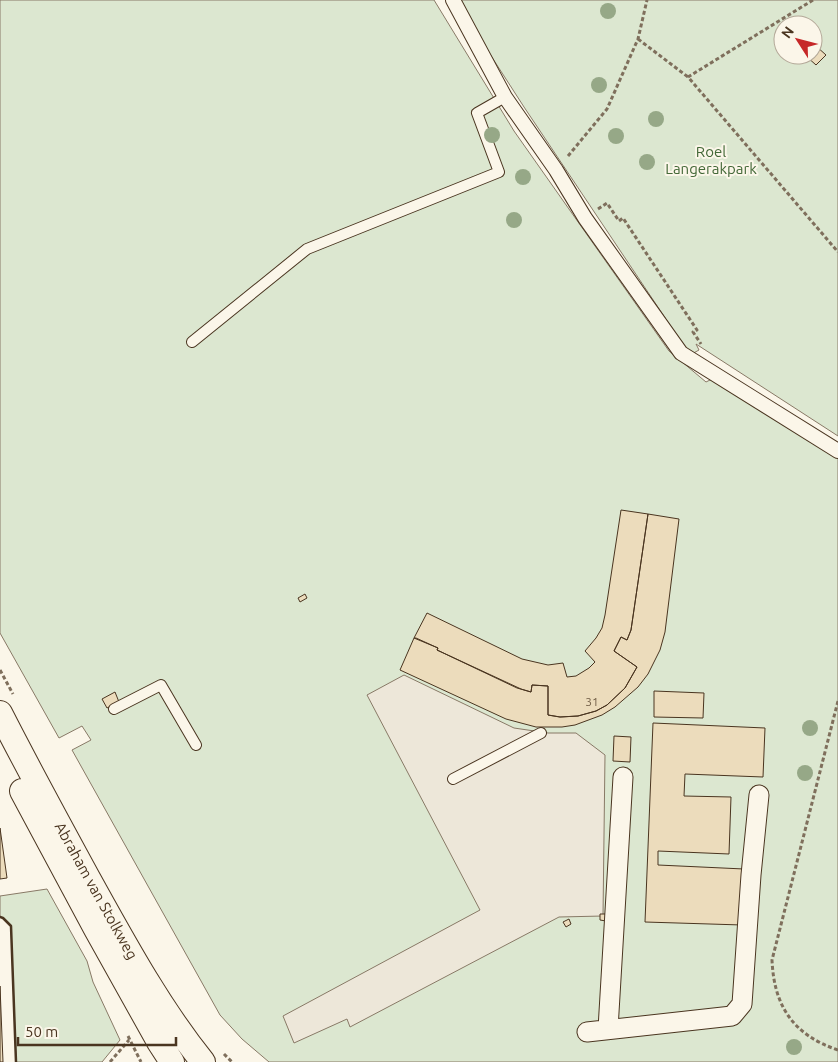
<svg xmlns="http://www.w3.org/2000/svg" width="838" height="1062" viewBox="0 0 838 1062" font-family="Ubuntu,sans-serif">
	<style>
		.green { fill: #dce7d0; stroke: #887966; fill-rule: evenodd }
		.parking { fill: #ede7d9; stroke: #887966 }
		.building { fill: #ecdcbc; stroke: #4a3520 }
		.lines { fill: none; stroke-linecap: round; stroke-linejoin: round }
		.service-casing { stroke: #4a3520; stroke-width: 12 }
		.pedestrian-casing { stroke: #4a3520; stroke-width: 16 }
		.minor-casing { stroke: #4a3520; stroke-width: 21 }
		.tertiary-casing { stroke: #4a3520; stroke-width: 26 }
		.path { stroke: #7f6f5c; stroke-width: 3; stroke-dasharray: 4 2.5; stroke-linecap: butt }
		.service { stroke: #fbf6e9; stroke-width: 10 }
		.pedestrian { stroke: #fbf6e9; stroke-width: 14 }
		.minor { stroke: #fbf6e9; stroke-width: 19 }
		.tertiary { stroke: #fbf6e9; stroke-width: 24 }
		.wall { stroke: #4a3520; stroke-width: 2.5 }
		.tree { fill: #96a887 }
		.labels { text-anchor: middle; stroke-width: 4; stroke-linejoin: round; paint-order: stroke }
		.number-label { font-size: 12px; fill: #725f47 }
		.park-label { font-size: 15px; fill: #436837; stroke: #fbf6e9 }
		.street-label { font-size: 15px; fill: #4a3520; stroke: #fbf6e9 }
	</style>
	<rect width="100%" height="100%" fill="#fbf6e9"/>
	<!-- green -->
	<path class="green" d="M0 0H434L514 131 669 351 706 382 714 378 838 457V1062H269L242 1039 220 1015 72 750 91 740 82 726 59 738 0 633Z
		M455 0H838V436L696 344 699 350 690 355 524 107ZM783 25H813V55H783Z
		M47 889 87 961 93 982 120 1040 102 1062H16L11 926 3 918 0 917V896Z"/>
	<!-- parking -->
	<path class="parking" d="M404 675 514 728 548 733H576L605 755 603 916 559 917 350 1027 347 1019 294 1043 283 1016 480 910 367 695Z"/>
	<!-- building -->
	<path class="building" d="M816 46 826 55 816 65 806 56 813 55V49Z
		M621 510 648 514 631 630 627 640 621 637 614 651 637 667 625 688 607 705 596 711 578 716 560 717 548 715V686L532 685 531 692 521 689 437 650 438 648 414 638 427 613 522 659 548 665 563 663 567 677 576 676 589 668 595 662 585 651 596 638 602 628 605 615Z
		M648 514 679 519 665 632 660 650 648 674 638 687 615 707 602 715 575 725 562 727H536L506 719 400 670 414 638H416L438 648 437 650 517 688 531 692 532 685 548 686V715L560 717 578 716 596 711 607 705 625 688 637 667 614 651 621 637 627 640 631 630Z
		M305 594 307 598 300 602 298 598Z
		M654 691 704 693 703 718 654 717Z
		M115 692 119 702 107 708 102 699Z
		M653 723 765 728 763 777 685 774 684 796 731 797 729 854 658 851V865L744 869 742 925 645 922Z
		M614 736 631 737 630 762 613 761Z
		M0 828 7 878 0 879Z
		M600 914H606V921L600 920Z
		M569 919 571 924 566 927 563 922Z
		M0 986 3 1062H0Z"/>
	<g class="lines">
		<!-- service casing -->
		<g class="service-casing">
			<path id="service" d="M192 342 307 249 499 172 477 113 505 97
				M114 709 161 685 196 745
				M453 779 541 733"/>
		</g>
		<!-- pedestrian casing -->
		<g class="pedestrian-casing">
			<path id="pedestrian" d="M453 0 505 97 556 170 585 218 681 353 838 451"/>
		</g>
		<!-- minor casing -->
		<g class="minor-casing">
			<path id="minor" d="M608 1029 623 777
				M587 1032 732 1016 742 1004 751 875 759 795"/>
		</g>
		<!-- tertiary casing -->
		<g class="tertiary-casing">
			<path id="tertiary" d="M0 713C28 768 58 823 88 878 123 941 158 1006 203 1062
				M22 791 96 929 159 1042 172 1062"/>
		</g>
		<!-- path -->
		<path class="path" d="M813 0 688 77 838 252
			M638 39 688 77
			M568 156 607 109 638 39 647 0
			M598 209 607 203 619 221 623 218 697 330 693 332 701 344
			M0 670 13 694
			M838 701 772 960C774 1006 793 1035 838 1050
			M128 1036 141 1062
			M224 1054 232 1062
			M110 1062 129 1040"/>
		<!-- service -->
		<use href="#service" class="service"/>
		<!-- pedestrian -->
		<use href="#pedestrian" class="pedestrian"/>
		<!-- minor -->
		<use href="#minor" class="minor"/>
		<!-- tertiary -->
		<use href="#tertiary" class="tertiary"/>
		<!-- wall -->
		<path class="wall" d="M0 917 3 918 11 926 16 1062"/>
	</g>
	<!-- trees -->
	<g class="tree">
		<circle cx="608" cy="11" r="8"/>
		<circle cx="599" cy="85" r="8"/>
		<circle cx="656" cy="119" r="8"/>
		<circle cx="492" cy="135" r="8"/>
		<circle cx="616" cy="136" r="8"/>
		<circle cx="647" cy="162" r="8"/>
		<circle cx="523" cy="177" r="8"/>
		<circle cx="514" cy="220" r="8"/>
		<circle cx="810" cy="728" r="8"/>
		<circle cx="805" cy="773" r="8"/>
		<circle cx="794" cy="1047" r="8"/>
	</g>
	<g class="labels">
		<!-- number labels -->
		<g class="number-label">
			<text x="592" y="706">31</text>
		</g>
		<!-- park labels -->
		<g class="park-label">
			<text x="711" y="157">Roel<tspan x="711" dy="17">Langerakpark</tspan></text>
		</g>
		<!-- street labels -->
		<g class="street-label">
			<text transform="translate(96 891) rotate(61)" y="5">Abraham van Stolkweg</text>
		</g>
	</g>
	<!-- north arrow -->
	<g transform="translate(798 40) rotate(306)"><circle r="24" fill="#fbf6e9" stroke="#b4a999"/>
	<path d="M0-4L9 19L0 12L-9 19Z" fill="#c62828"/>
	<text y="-8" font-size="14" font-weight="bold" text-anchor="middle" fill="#4a3520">N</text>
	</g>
	<!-- scale -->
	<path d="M18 1037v8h158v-8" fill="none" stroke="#4a3520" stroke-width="2.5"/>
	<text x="25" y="1037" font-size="15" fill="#4a3520" stroke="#fbf6e9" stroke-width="4" paint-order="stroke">50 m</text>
</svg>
